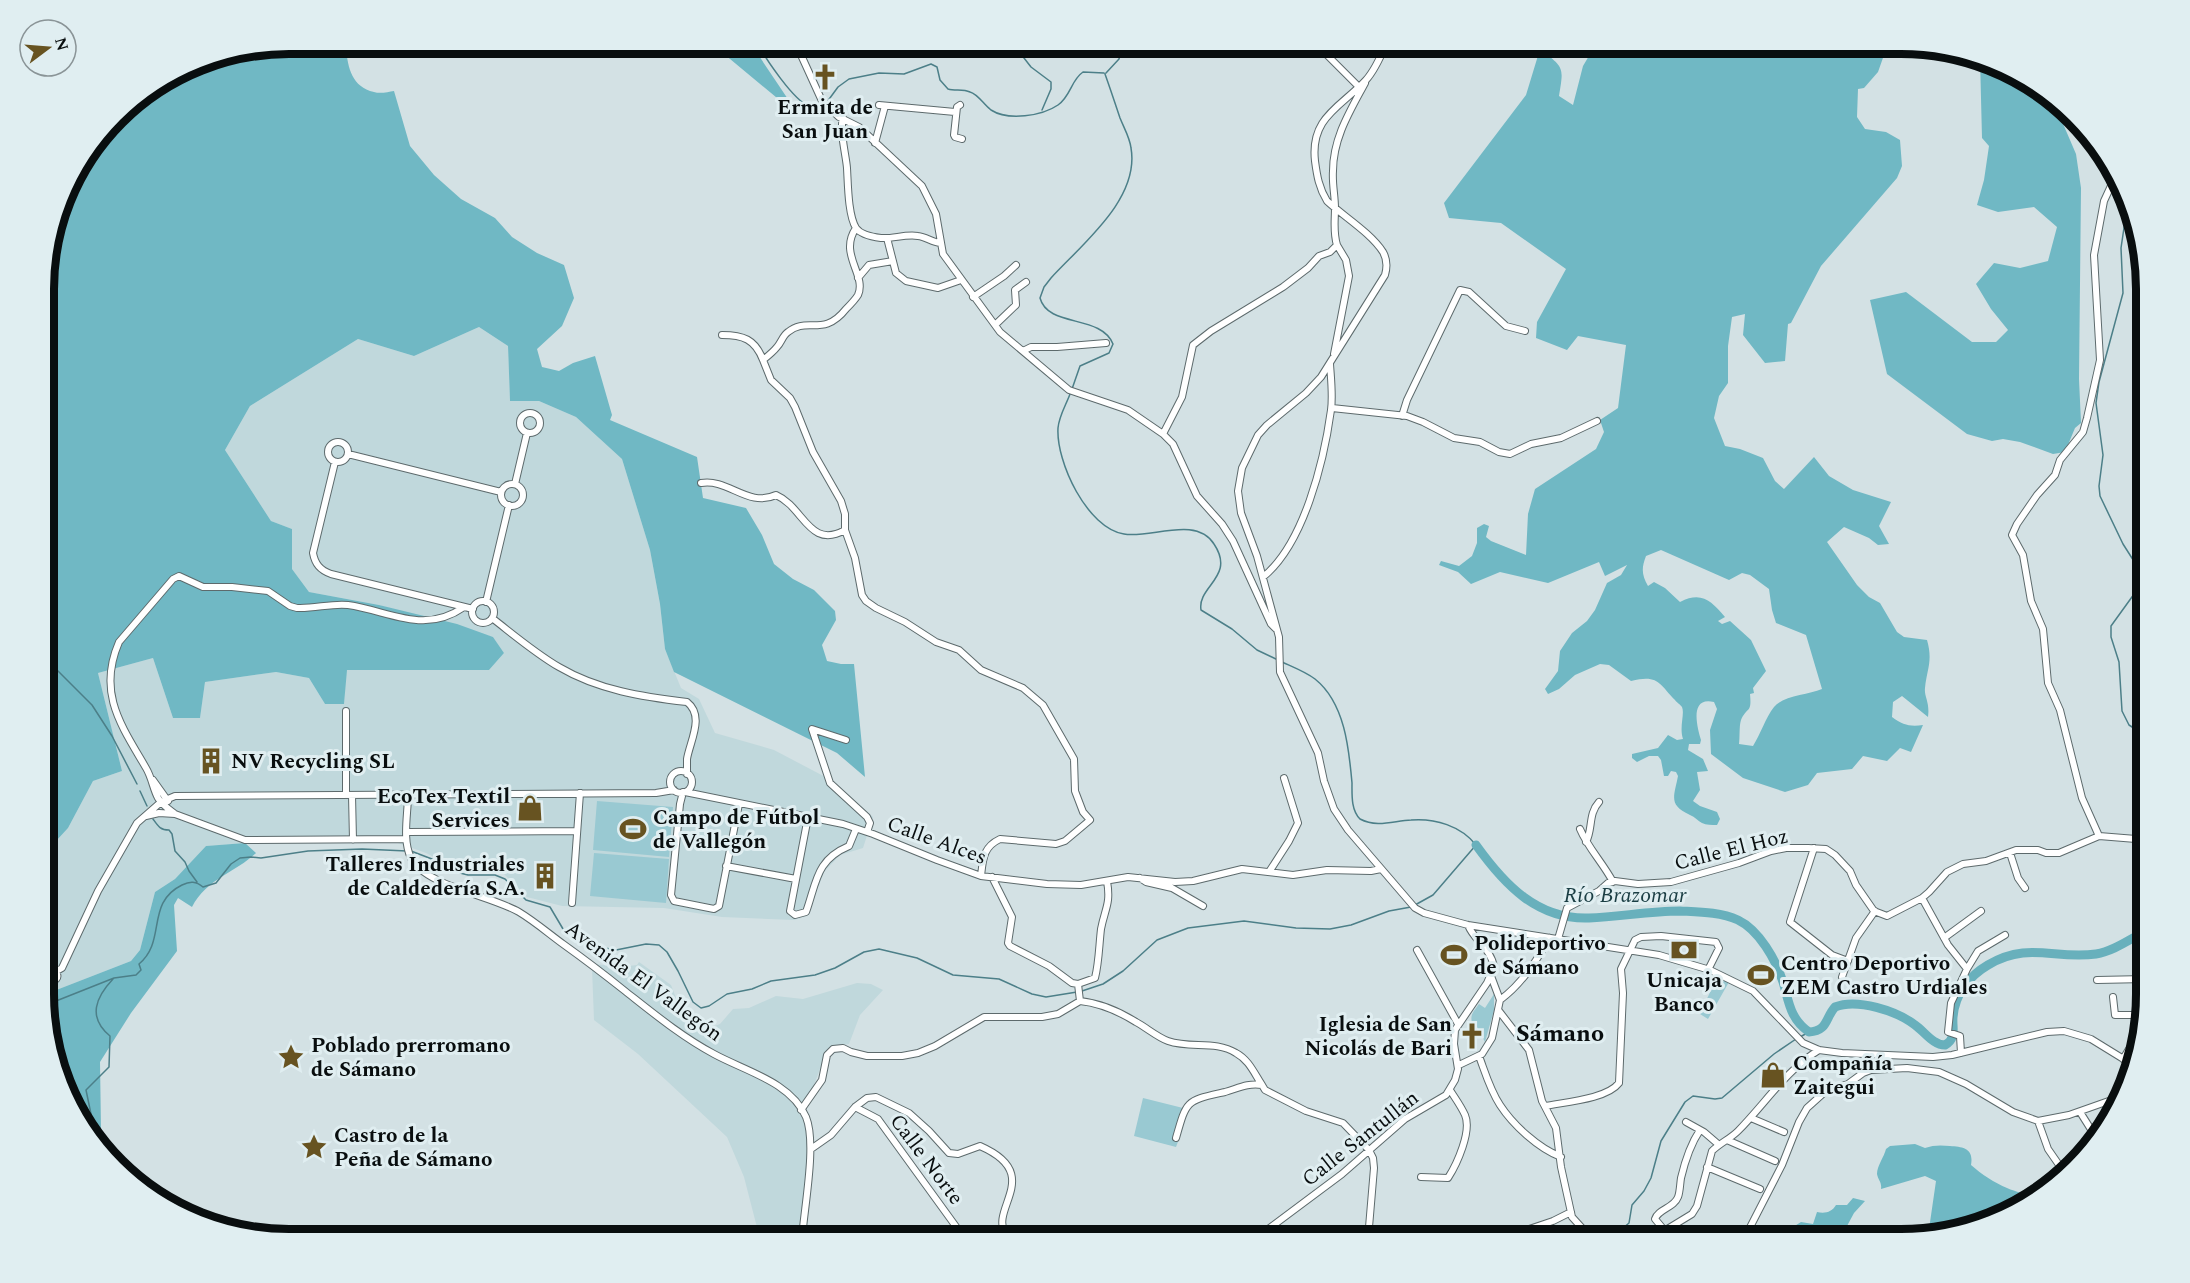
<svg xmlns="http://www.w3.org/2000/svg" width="2190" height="1283" viewBox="0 0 2190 1283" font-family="Spectral,serif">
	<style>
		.built { fill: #c0d8dc }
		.green { fill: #99c9d2 }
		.forest { fill: #70b8c4; fill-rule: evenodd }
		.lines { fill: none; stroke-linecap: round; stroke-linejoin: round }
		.stream { stroke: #4c7f88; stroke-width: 1.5 }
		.river { stroke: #68b0bc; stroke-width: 9 }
		.minor-casing { stroke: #5d6a6c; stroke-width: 8 }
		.minor { stroke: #fff; stroke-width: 6 }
		.labels { text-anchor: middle; stroke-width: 6; stroke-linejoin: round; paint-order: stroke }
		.poi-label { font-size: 21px; font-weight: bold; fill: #090e0f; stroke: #e0eef1; text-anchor: start }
		.street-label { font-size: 21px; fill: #090e0f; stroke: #e0eef1 }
		.water-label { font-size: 22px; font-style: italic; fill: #1b3e44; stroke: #e0eef1 }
		.quarter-label { font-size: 24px; font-weight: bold; fill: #090e0f; stroke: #e0eef1 }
		.rim { fill: none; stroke: #090e0f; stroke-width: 8 }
	</style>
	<rect width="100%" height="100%" fill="#d3e1e4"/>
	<!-- built -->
	<path class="built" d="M479 327 508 346 510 400 539 401 576 417 622 459 650 550 660 604 665 649 681 688 699 699 715 733 774 750 833 781 873 817 863 848 840 855 824 872 807 916 794 920 722 917 664 908 562 906 527 897 504 874 451 866 426 853 398 843 351 841 246 843 206 846 175 879 155 892 140 950 131 961 46 994V852L68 828 93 781 122 771 98 673 153 658 173 718H200L205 682 276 672 309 678 325 704H344L346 670H489L504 653 493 637 379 605 309 592 292 569V529L271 521 225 450 250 406 358 339 414 356Z
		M639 962 671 985 680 1008 710 1028 720 1024 733 1009 749 1008 776 996 803 999 857 983 871 984 883 990 860 1015 849 1044 832 1046 827 1050 807 1104 806 1112 812 1128 813 1138 805 1235 783 1239H760L744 1177 727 1137 638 1054 594 1020 592 968 595 964 620 967 637 965Z"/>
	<!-- green -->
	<path class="green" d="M597 801 673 807 669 857 593 850Z
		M594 853 669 859 666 903 590 896Z
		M1717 977 1729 982 1708 1019 1700 1014Z
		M1494 994V1010L1485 1042 1476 1025H1473C1469 1016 1473 1012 1479 1004L1485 1008Z
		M1143 1098 1183 1108 1175 1139H1179L1176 1147 1134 1136Z"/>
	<!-- forest -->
	<path class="forest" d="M289 44H351L346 49C348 68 352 87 374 92 380 94 388 92 394 91L410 146 434 175 461 199 495 218 512 237 537 253 564 265 574 298 562 326 537 349 542 367 559 371 573 363 595 356 612 415 610 420 697 457 703 498 746 508 762 535 774 564 793 579 814 590 835 611 836 620 822 645 827 661 841 664H854L865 777 837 753 674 672 665 649 660 604 650 550 622 459 576 417 539 401H510L508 346 479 327 414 356 358 339 250 406 225 450 271 521 292 529V569L309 592 379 605 457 624 493 637 504 653 489 670H347L344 704H325L309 678 276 672 205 682 200 718H173L153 658 98 673 122 771 93 781 68 828 46 852V257L69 180 127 105 195 62Z
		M712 44H751L800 117Z
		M1596 44H1891L1884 55 1878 72 1864 88 1858 89 1857 117 1865 129 1886 132 1900 140 1902 166 1897 178 1821 266 1791 323 1788 324 1785 361 1765 363 1743 335 1745 314 1732 317 1728 346V383L1719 396 1714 418 1725 446 1740 449 1763 458 1775 481 1784 489 1814 457 1829 476 1853 490 1891 502 1879 526 1889 544 1878 545 1869 538 1844 527 1827 542 1857 585 1869 597 1880 603 1897 632 1904 637 1927 640C1933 661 1927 669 1925 688 1924 697 1930 702 1928 717L1902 696 1893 702 1892 717C1903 725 1910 727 1923 725L1911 752 1900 748 1887 761 1863 756 1852 769 1817 773 1808 785 1785 792 1743 778 1711 754 1710 730 1717 709 1714 702C1689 696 1697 727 1701 740L1700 744H1689L1688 750 1703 759 1708 771 1697 772 1700 790 1693 801 1700 806 1717 812 1720 819 1717 825C1712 825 1706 825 1702 823 1698 821 1695 817 1690 815 1668 805 1674 797 1678 776L1676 772 1671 771 1668 776H1664L1661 760 1658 756H1649L1637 762 1632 758V754L1658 748 1668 735 1677 740 1683 739C1679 727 1685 714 1682 707 1680 704 1676 702 1675 700 1659 684 1659 674 1631 681L1609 665 1600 664 1575 675 1559 689 1548 694 1545 689 1558 671 1560 651 1572 633 1587 621 1595 610 1607 583 1621 575 1627 565 1605 576 1599 562 1548 583 1500 572 1471 584 1458 572 1439 565 1441 561 1459 566 1472 556 1477 543V528L1484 524 1489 526 1486 537 1491 541 1526 555 1528 514 1535 489 1596 449 1604 432 1600 420 1618 408 1626 345 1578 336 1567 350 1536 338 1537 322 1566 269 1501 223 1449 218 1444 203 1526 95 1540 49C1564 68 1564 66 1559 96L1573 105 1583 66ZM1661 550 1729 580 1742 573 1750 575 1769 589 1772 610 1776 623 1806 635 1822 689C1808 695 1784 695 1774 707 1766 717 1760 735 1753 746L1739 744C1740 737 1739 726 1741 720 1747 706 1752 714 1750 694L1754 693 1753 688 1766 671 1751 640 1730 621 1722 624 1718 621 1725 617C1711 601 1702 591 1680 602L1665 588 1654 582 1648 586C1642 575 1641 569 1646 556Z
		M1980 58 2026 79 2034 94 2061 119 2076 154 2081 188 2079 379 2081 423 2075 428 2065 452 2053 454 2020 442 2003 439 1992 441 1967 434 1887 374 1870 300 1906 292 1972 342H1996L2008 330 1991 309 1976 284 1994 263 2020 268 2048 261 2057 227 2034 207 1998 212 1977 205 1984 180 1989 146 1982 138Z
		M245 843 256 853C235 873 207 878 192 907L178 898 174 905 177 951 131 1013 100 1062 101 1131 90 1135 85 1130 46 1026V994L131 961 140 950 155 892 175 879 206 846Z
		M1915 1144 1925 1148C1933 1145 1941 1145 1950 1146 1963 1147 1974 1148 1971 1165 1981 1174 1995 1183 2007 1188 2016 1192 2025 1193 2034 1199L2024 1206 1928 1236 1936 1181 1925 1176 1881 1189C1882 1182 1878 1180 1877 1174 1877 1166 1884 1157 1886 1149L1890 1146Z
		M1853 1198 1865 1201 1854 1213 1840 1239H1781L1789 1226 1793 1227 1801 1222 1813 1224 1817 1212C1825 1214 1832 1212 1836 1205H1847Z"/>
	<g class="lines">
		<!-- stream -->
		<path class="stream" d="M758 44C765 58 794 101 809 106 815 108 819 107 823 105
			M1013 44 1031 67 1051 82V89L1042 110
			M1106 73 1119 59 1123 44
			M827 102 838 87 849 79 879 73 904 74 931 64 937 67 940 80 948 89C955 91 963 89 970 92 978 94 984 105 991 110 1008 121 1042 116 1058 105 1071 96 1071 80 1083 72L1104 73
			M2131 204 2125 221 2121 248 2123 293 2099 382 2096 403 2103 455 2099 486 2100 496 2123 544 2137 566 2140 575 2137 590 2111 626V637L2119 662 2122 711 2129 725 2146 736
			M1072 389 1080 366 1109 353 1113 344C1101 314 1048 328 1040 298L1044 287 1051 278C1082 244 1140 199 1131 148 1130 138 1124 128 1120 118 1115 103 1110 88 1105 74
			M1070 394C1066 405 1059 416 1058 428 1056 462 1087 528 1124 534 1150 539 1196 515 1214 544 1236 577 1197 586 1201 610L1232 629 1257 650 1278 660
			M46 659 92 705 112 736 137 784
			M1282 662C1293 667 1306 672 1315 679 1345 703 1349 749 1352 783 1352 795 1351 810 1360 819 1377 828 1393 821 1411 820 1435 818 1461 826 1476 845L1433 895 1415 905
			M140 791 147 806
			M153 819C158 826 160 830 169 830L172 834 175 851 185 862 189 871 197 882
			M2141 838 2146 828
			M2139 843 2140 848 2146 855
			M411 851 445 864 456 872 468 875H495L505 879 526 900 550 907 566 934 573 938 599 947 616 950 646 944 659 945 667 952 678 971 693 1002 701 1008 709 1006 727 994 752 989 771 981 815 975 835 968 864 952 879 949 917 958 953 975 999 979 1032 994 1046 997 1077 992
			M1082 991 1103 984 1123 971 1157 940 1188 928 1244 921 1296 928 1330 929 1351 925 1389 911 1411 907
			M46 1002 56 1001 114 978 136 975 141 970 139 964C167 941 145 903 182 885 190 881 196 881 203 887L216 883 231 864 240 858 251 857 261 858 308 851 362 849 407 851
			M1800 1037 1809 1032
			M83 1125 91 1114 86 1090 109 1067 110 1036C87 1017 96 997 113 979
			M1599 1239 1622 1229 1629 1223 1632 1205 1644 1191 1651 1178 1661 1141 1685 1102 1693 1096 1715 1099 1722 1098 1774 1054 1796 1039"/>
		<!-- river -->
		<path class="river" d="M1476 845C1504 884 1537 920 1589 918 1619 917 1649 911 1680 911 1699 912 1720 912 1738 920 1759 930 1776 960 1783 982 1789 1002 1790 1019 1809 1032 1828 1031 1825 1018 1835 1007 1857 998 1897 1011 1915 1025 1925 1032 1933 1045 1945 1045 1957 1038 1952 1028 1953 1017 1955 994 1969 976 1988 965 2028 941 2055 960 2096 954 2114 951 2130 939 2146 931"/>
		<!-- minor casing -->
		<g class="minor-casing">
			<path id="minor" d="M796 44 822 101 839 117 859 127 922 186 936 214 943 254 1000 332 1069 390 1128 410 1163 434 1173 444 1197 496 1222 524 1233 541 1271 624 1276 629
				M919 44 940 51 950 52 989 44
				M1306 44 1327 55 1359 87
				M1386 44C1381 56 1375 70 1366 80 1341 107 1310 117 1315 161 1317 176 1319 188 1327 201 1343 216 1371 233 1383 252 1387 259 1387 268 1385 275L1321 377 1306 393 1267 425 1258 435 1242 468 1238 491 1241 513 1257 556 1279 637 1280 672 1318 753 1324 781 1334 809 1348 830 1415 908 1424 913 1468 925 1659 955 1710 970 1753 991 1803 1043 1819 1050 1842 1053 1933 1057 1952 1055 2047 1032 2064 1031 2091 1039 2130 1063
				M879 105 955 112
				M960 105 957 107 954 135 955 137 962 139
				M843 118C839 129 846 155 847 168 848 184 848 215 856 228 861 235 873 237 881 238 893 239 905 234 918 236 926 237 932 242 940 243
				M875 143 885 106
				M856 228C838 254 867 275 858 295 855 300 850 305 846 309 823 338 807 316 788 332 783 335 781 343 777 347 773 352 768 356 763 360L771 380 790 398 795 407 813 452 841 501 845 514V530L855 558 862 595 866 601 876 608 905 622 936 642 959 650 981 670 1023 688 1043 705 1074 759 1075 791 1083 812 1090 820 1065 841 1056 844 1000 839C983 847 983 859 981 876
				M887 238 896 273 906 281 938 288 961 280
				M858 278 869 265 893 261
				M973 297 1004 276 1016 265
				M995 325 1016 305 1015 290 1026 282
				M722 335C743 335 755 339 763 360
				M1023 351 1031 347H1057L1106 343
				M1334 354 1349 276 1346 260 1337 245
				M1332 408 1407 416 1423 422 1454 438 1480 442 1499 452 1510 454 1531 444 1561 438 1597 421
				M520 423a10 10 0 1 1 20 0a10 10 0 1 1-20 0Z
				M1402 416 1407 400 1460 290 1469 292 1506 326 1525 331
				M1163 434 1182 397 1193 345 1211 331 1283 287 1308 268 1319 256 1330 252 1337 245C1333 232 1335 221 1335 208 1335 196 1332 183 1333 171 1333 138 1350 111 1365 83
				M328 452a10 10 0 1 1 20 0a10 10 0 1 1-20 0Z
				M348 454 501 492
				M335 462 313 553C315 564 320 570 331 574L473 609
				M701 483C728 478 748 508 776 495 804 507 809 550 845 530
				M501 495a11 11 0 1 1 22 0a11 11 0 1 1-22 0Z
				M515 484 527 433
				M1263 577C1304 544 1324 461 1331 410 1333 396 1331 379 1330 364
				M472 612a11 11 0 1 1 22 0a11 11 0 1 1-22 0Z
				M486 602 509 505
				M492 618C514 635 535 653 559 667 598 690 643 697 687 702 705 716 690 741 687 759 687 764 687 769 687 774
				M346 711V795
				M846 740 812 729 830 783 867 817 870 823 867 832
				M670 782a11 11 0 1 1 22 0a11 11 0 1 1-22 0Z
				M153 780 168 801
				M683 792 680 804 671 895 674 901 714 909 719 906 739 804
				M685 792 843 824 873 834 937 860 981 876 1047 884 1081 885 1128 877 1175 882 1193 881 1242 869 1293 875 1327 870 1371 871 1381 869
				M352 795 353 840
				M408 795C408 814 402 840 411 858 425 886 490 895 519 912 534 921 548 933 563 944 584 959 605 975 625 991 653 1013 682 1037 714 1054 745 1071 791 1082 806 1117 817 1144 804 1208 802 1239
				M175 814C170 810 162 805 158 798 153 789 152 778 146 768 121 725 97 693 119 642L173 579 179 576 203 587H232L268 591 290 606 297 608C314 609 332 603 348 605 390 611 424 635 464 607
				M146 816 159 813 175 814 245 840 406 839
				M808 817 790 911 795 915 806 912C817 881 816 860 849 846L856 829
				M1580 829C1588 848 1603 863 1613 882
				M407 832 577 831
				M2099 836 2082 798 2060 710 2048 683 2043 629 2031 601 2023 555 2012 535 2017 524 2037 495 2055 475 2060 460 2083 432 2087 418 2100 360 2094 255 2104 201 2116 175
				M1586 842C1593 829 1588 814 1599 802
				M1814 848 1790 922 1832 955 1848 961
				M2010 853 2018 878 2025 888
				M726 866 796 879
				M1269 872 1289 841 1298 823 1284 778
				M992 877 1012 917 1008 943 1010 946 1049 966 1072 983 1078 984 1095 978C1099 962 1099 946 1101 929 1105 908 1111 904 1107 881
				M1140 878 1146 882 1172 888 1203 906
				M1922 898 1948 945 1967 969 1951 1003 1948 1032 1960 1036 1961 1053
				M572 903 580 793
				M1944 938 1981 911
				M1558 939 1567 908 1599 891 1608 883 1615 881 1638 884 1671 882 1739 863 1771 851 1786 848H1808L1826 849 1835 855 1850 871 1856 885 1874 911 1887 916 1922 898 1929 892 1947 872 1963 864 1986 861 2016 850H2038L2046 853H2059L2099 836 2136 839 2146 844
				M1417 950 1458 1024
				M1967 969 1978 951 2005 935
				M48.5 976a4.5 4.5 0 1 1 9 0a4.5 4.5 0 1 1-9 0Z
				M55 972 62 968 98 891 137 823 161 802 175 796 656 793 674 790
				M1842 977 1856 938 1875 911
				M2097 980 2146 979
				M1078 984 1080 1001
				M2113 997 2115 1015H2143
				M1500 1000C1522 984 1536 961 1550 938
				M1499 1011 1529 1050 1542 1101 1556 1128 1561 1167 1572 1217 1592 1239
				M1479 1056C1485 1072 1490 1090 1500 1105 1513 1125 1538 1148 1561 1157
				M2123 1059 2135 1039 2146 999
				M1459 1065 1482 1054 1492 1038 1500 1000 1491 976
				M1545 1106C1565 1102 1607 1099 1619 1083L1623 993 1621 969 1635 940 1641 937 1661 936 1716 942 1719 948 1708 970
				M855 1107 878 1119 965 1239
				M801 1110 822 1080 827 1055 833 1049 843 1048 851 1052 867 1056H902L918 1053 935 1046 984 1017H1042L1058 1014 1080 1001C1099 1003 1120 1012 1136 1022 1147 1028 1157 1037 1168 1041 1191 1049 1215 1040 1236 1053 1249 1060 1254 1073 1262 1085
				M2080 1112 2097 1139
				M1751 1118 1784 1132
				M2038 1121 2048 1149 2066 1175
				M1686 1122 1704 1132 1718 1144
				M1176 1138C1187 1099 1186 1101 1225 1092 1239 1088 1247 1083 1262 1085L1265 1090 1306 1111 1343 1123 1369 1150 1373 1158 1374 1168 1368 1239
				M1727 1140 1775 1161
				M811 1149 831 1135 855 1107 867 1098 876 1097 909 1113 929 1131 949 1153 958 1154 980 1146C1044 1174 990 1208 1005 1233 1007 1235 1010 1237 1012 1239
				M1707 1167 1760 1189
				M1421 1177 1448 1178C1457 1164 1472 1131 1465 1115 1461 1106 1455 1098 1450 1090
				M1665 1231 1655 1219C1658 1209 1674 1208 1678 1197 1680 1192 1680 1184 1681 1178 1685 1161 1690 1145 1700 1130
				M1255 1239 1342 1174 1405 1119 1446 1095 1455 1080 1458 1069 1454 1044 1455 1030 1487 983 1494 967C1491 948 1474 941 1468 925
				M1500 1239 1553 1221 1571 1212
				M1651 1239 1692 1214 1697 1206 1712 1151C1720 1143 1730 1139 1738 1131 1764 1105 1787 1069 1819 1050
				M1744 1239 1782 1165 1799 1122 1807 1108 1827 1090 1848 1084 1863 1073 1871 1070 1907 1068 1939 1072 1966 1084 2013 1112 2038 1121 2069 1115 2120 1097"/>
		</g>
		<!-- minor -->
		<use href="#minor" class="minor"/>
	</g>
	<!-- icons -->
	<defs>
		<g id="church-bare" transform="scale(2.07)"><path d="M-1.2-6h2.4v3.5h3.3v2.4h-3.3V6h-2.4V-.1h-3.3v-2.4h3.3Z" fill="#675321" stroke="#e0eef1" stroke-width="2.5" paint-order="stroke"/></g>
		<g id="building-bare" transform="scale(2.07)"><path d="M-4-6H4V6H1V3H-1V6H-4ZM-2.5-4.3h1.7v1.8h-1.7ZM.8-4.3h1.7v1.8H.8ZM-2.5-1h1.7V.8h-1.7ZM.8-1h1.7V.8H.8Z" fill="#675321" stroke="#e0eef1" stroke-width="2.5" paint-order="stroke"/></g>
		<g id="shop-bare" transform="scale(2.07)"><path d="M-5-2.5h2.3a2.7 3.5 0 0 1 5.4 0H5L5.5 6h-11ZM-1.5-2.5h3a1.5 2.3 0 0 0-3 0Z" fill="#675321" stroke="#e0eef1" stroke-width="2.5" paint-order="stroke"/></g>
		<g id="stadium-bare" transform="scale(2.07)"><path d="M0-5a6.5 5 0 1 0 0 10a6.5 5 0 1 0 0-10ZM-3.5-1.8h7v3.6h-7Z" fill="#675321" stroke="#e0eef1" stroke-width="2.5" paint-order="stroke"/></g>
		<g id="bank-bare" transform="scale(2.07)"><path d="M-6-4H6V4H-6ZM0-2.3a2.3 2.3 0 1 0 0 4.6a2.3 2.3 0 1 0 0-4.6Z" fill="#675321" stroke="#e0eef1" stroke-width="2.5" paint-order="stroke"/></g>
		<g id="sight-bare" transform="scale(2.07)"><path d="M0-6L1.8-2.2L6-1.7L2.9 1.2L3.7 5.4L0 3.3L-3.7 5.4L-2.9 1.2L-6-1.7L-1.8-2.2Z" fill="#675321" stroke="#e0eef1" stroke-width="2.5" paint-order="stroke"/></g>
	</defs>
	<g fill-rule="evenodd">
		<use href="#church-bare" x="825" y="77"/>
		<use href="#building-bare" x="211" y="761"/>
		<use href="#shop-bare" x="530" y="808"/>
		<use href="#stadium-bare" x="633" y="829"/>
		<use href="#building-bare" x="545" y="876"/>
		<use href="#bank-bare" x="1684" y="950"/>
		<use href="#stadium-bare" x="1454" y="955"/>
		<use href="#stadium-bare" x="1761" y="975"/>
		<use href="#church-bare" x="1472" y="1036"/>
		<use href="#sight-bare" x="291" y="1057"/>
		<use href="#shop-bare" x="1773" y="1075"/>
		<use href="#sight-bare" x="314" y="1147"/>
	</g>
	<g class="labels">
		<!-- poi labels -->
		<g class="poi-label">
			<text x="825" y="114" text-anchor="middle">Ermita de<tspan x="825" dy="24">San Juan</tspan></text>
			<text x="231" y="768">NV Recycling SL</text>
			<text x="510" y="803" text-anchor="end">EcoTex Textil<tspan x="510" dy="24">Services</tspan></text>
			<text x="653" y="824">Campo de Fútbol<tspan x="653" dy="24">de Vallegón</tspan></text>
			<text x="525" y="871" text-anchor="end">Talleres Industriales<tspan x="525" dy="24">de Caldedería S.A.</tspan></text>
			<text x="1474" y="950">Polideportivo<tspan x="1474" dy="24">de Sámano</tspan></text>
			<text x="1781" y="970">Centro Deportivo<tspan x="1781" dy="24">ZEM Castro Urdiales</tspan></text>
			<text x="1684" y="987" text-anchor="middle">Unicaja<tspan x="1684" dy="24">Banco</tspan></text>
			<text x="1452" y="1031" text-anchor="end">Iglesia de San<tspan x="1452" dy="24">Nicolás de Bari</tspan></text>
			<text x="311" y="1052">Poblado prerromano<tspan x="311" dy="24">de Sámano</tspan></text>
			<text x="1793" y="1070">Compañía<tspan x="1793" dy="24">Zaitegui</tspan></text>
			<text x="334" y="1142">Castro de la<tspan x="334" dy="24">Peña de Sámano</tspan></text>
		</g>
		<!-- street labels -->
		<g class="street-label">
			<text transform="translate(937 840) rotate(20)" y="7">Calle Alces</text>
			<text transform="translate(1731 849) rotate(-14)" y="7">Calle El Hoz</text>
			<text transform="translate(644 981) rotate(36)" y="7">Avenida El Vallegón</text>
			<text transform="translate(1360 1138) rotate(-38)" y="7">Calle Santullán</text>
			<text transform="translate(927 1159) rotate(53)" y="7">Calle Norte</text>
		</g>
		<!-- water labels -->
		<g class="water-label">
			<text x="1625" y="902">Río Brazomar</text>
		</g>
		<!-- quarter labels -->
		<g class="quarter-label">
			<text x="1560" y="1041">Sámano</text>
		</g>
	</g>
	<!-- crop -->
	<path d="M0 0H2190V1283H0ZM289 54H1901A235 235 0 0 1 2136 289V994A235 235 0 0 1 1901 1229H289A235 235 0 0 1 54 994V289A235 235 0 0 1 289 54Z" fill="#e0eef1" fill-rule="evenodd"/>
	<path class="rim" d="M289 54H1901A235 235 0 0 1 2136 289V994A235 235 0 0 1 1901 1229H289A235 235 0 0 1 54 994V289A235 235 0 0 1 289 54Z"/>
	<!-- north arrow -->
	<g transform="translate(48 48) rotate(74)"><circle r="28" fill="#e0eef1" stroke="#8a9497" stroke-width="1.5"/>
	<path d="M0-4.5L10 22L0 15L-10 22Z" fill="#675321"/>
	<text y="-9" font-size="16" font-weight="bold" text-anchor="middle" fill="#090e0f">N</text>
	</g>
</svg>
